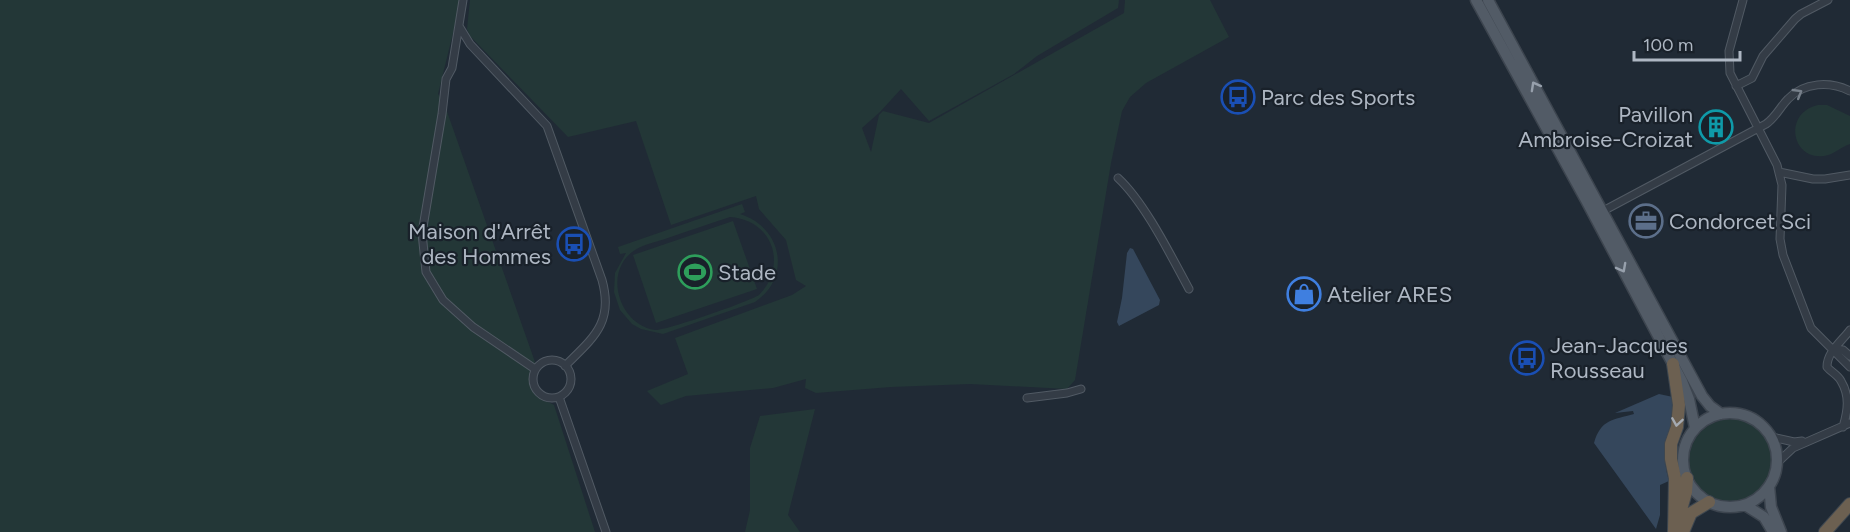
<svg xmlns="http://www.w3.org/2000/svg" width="1850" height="532" viewBox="0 0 1850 532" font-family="Figtree,sans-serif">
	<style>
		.green { fill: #233737; fill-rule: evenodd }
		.water { fill: #35475c }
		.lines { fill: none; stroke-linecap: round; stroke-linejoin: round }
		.minor-casing { stroke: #515a64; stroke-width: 9 }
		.primary-casing { stroke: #3d454f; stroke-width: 13 }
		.motorway-casing { stroke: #3e4750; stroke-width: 14 }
		.minor { stroke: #343c46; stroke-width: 7 }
		.primary { stroke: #525b66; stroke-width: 10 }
		.motorway { stroke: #6c6051; stroke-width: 12 }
		.oneway { stroke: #97a0ac }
		.oneway2 { stroke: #77808b }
		.oneway3 { stroke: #a4aab2 }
		.labels { text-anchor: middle; stroke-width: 4.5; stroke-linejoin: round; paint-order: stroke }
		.poi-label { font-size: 22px; fill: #aeb7c3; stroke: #19212a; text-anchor: start }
	</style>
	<rect width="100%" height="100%" fill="#202a35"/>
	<!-- green -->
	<path class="green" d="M0 0H460L456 21 438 94 444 103 535 362 529 378 535 395 554 405 595 532H0Z
		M470 0H1119L1118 8 1037 56 1014 74 929 121 901 89 880 112 862 128 871 152 879 115 883 111 929 123 1124 13 1125 0H1210L1229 37 1146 83 1130 97 1122 111 1111 163 1075 380 1067 389 970 384 891 387 816 393 805 388 806 379 773 388 686 396 661 405 647 391 688 374 675 338 792 295 806 286 796 280 786 240 759 209 756 196 671 225 636 121 568 137 470 36 467 29Z
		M1818 105H1827L1850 116V144C1841 147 1833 155 1824 156 1791 160 1783 113 1818 105Z
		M742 204 745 212 740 214C782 227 792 277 755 302L663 334 641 329 632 324 620 310 614 292 615 273 626 253 620 254 618 247ZM730 217C773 220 788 265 759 295 748 302 665 331 655 330 619 325 602 271 635 250 644 244 656 242 665 239 687 231 709 224 730 217Z
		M733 221 757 289 656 323 633 255Z
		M815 409 788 515 800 532H745L750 510V448L760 416Z
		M1689 461a42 42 0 1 1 84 0a42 42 0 1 1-84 0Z"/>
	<!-- water -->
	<path class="water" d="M1130 248 1133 249 1160 300 1159 305 1119 326 1117 322 1122 298 1127 253Z
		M1659 394 1673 397C1673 403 1675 410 1674 416 1670 445 1660 450 1669 481L1660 485V515L1656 529 1594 443C1601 419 1613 420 1634 414L1633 411 1615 413Z"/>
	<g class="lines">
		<!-- minor casing -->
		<g class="minor-casing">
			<path id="minor" d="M463 0 452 68 446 79 442 114 422 233 426 272 443 300 473 327 535 369
				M1743 0 1729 51 1730 73 1777 165 1782 185 1780 239 1783 255 1811 328 1850 367
				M459 26 470 44 547 126 602 280C614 323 593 338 565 366
				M1736 86 1752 78 1763 56 1795 19 1801 14 1828 0
				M1779 172 1813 179H1825L1850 175
				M1118 178C1145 203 1171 256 1189 289
				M1603 211 1766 124C1776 117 1780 107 1788 99 1804 82 1830 81 1850 91
				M1834 349 1843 350 1850 356
				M533 379a19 19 0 1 1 38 0a19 19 0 1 1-38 0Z
				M559 397 606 532
				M1027 398 1067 393 1081 389
				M1843 427C1848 410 1850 396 1841 381 1838 375 1831 372 1827 367 1827 352 1841 342 1850 330
				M1772 437 1794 442 1802 441
				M1777 463 1793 448 1850 423"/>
		</g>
		<!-- primary casing -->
		<g class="primary-casing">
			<path id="primary" d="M1476 0 1586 200 1682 381 1689 399 1695 428
				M1488 0 1702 396 1710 406 1721 414
				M1683 460a47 47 0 1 1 94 0a47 47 0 1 1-94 0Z
				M1769 486 1771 507 1781 532
				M1745 505 1764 517 1773 532"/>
		</g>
		<!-- motorway casing -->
		<g class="motorway-casing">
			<path id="motorway" d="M1673 364 1679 405 1677 427 1671 444V459L1675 478 1674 532
				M1679 517 1686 492 1687 478
				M1683 532 1691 513 1709 502
				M1825 532 1850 504"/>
		</g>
		<!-- minor -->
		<use href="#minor" class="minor"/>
		<!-- primary -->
		<use href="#primary" class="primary"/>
		<!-- motorway -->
		<use href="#motorway" class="motorway"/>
	</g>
	<!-- one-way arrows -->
	<defs><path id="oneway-chevron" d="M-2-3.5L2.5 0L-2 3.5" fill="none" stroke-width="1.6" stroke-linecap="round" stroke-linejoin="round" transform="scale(1.5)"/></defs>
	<g class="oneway">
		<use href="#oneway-chevron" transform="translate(1535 86) rotate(-119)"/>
		<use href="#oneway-chevron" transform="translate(1622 268) rotate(62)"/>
	</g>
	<use class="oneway2" href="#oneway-chevron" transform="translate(1798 93) rotate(-31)"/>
	<use class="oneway3" href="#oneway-chevron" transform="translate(1677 422) rotate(99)"/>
	<!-- icons -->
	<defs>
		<g id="bus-ring" transform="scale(1.725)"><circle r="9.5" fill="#19212a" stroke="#1a4fb4" stroke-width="1.5"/><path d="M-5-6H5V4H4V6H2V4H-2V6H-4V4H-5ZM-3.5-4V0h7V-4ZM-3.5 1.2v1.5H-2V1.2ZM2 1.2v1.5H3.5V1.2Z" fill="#1a4fb4"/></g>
		<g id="building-ring" transform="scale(1.725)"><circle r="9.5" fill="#19212a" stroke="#0f9aa8" stroke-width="1.5"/><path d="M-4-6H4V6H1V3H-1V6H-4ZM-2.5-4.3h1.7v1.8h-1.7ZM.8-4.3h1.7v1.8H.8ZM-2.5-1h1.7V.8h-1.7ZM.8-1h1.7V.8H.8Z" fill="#0f9aa8"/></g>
		<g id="office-ring" transform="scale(1.725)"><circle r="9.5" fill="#19212a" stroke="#5c6f8a" stroke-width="1.5"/><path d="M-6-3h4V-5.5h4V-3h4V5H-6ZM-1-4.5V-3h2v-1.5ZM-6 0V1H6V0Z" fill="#5c6f8a"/></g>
		<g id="stadium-ring" transform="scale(1.725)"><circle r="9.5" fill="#19212a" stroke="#2e9e5b" stroke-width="1.5"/><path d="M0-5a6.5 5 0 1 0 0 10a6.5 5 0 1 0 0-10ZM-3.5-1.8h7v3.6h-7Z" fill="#2e9e5b"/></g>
		<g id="shop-ring" transform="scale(1.725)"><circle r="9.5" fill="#19212a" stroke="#3f7fe0" stroke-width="1.5"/><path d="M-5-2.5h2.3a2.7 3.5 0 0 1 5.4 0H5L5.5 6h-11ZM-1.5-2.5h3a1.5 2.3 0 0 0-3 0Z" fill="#3f7fe0"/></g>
	</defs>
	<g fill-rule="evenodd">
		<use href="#bus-ring" x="1238" y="97"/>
		<use href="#building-ring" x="1716" y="127"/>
		<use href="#office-ring" x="1646" y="221"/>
		<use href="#bus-ring" x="574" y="244"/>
		<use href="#stadium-ring" x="695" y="272"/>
		<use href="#shop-ring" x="1304" y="294"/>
		<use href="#bus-ring" x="1527" y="358"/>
	</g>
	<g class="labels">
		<!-- poi labels -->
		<g class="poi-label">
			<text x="1261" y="105">Parc des Sports</text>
			<text x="1693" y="122" text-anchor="end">Pavillon<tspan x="1693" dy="25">Ambroise-Croizat</tspan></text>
			<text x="1669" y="229">Condorcet Sci</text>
			<text x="551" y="239" text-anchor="end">Maison d'Arrêt<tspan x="551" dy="25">des Hommes</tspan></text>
			<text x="718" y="280">Stade</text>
			<text x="1327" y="302">Atelier ARES</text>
			<text x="1550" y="353">Jean-Jacques<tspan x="1550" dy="25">Rousseau</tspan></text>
		</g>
	</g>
	<!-- scale -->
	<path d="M1634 51v9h106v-9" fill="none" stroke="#aeb7c3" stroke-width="3"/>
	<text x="1643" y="51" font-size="18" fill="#aeb7c3" stroke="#19212a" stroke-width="4.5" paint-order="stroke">100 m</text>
</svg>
